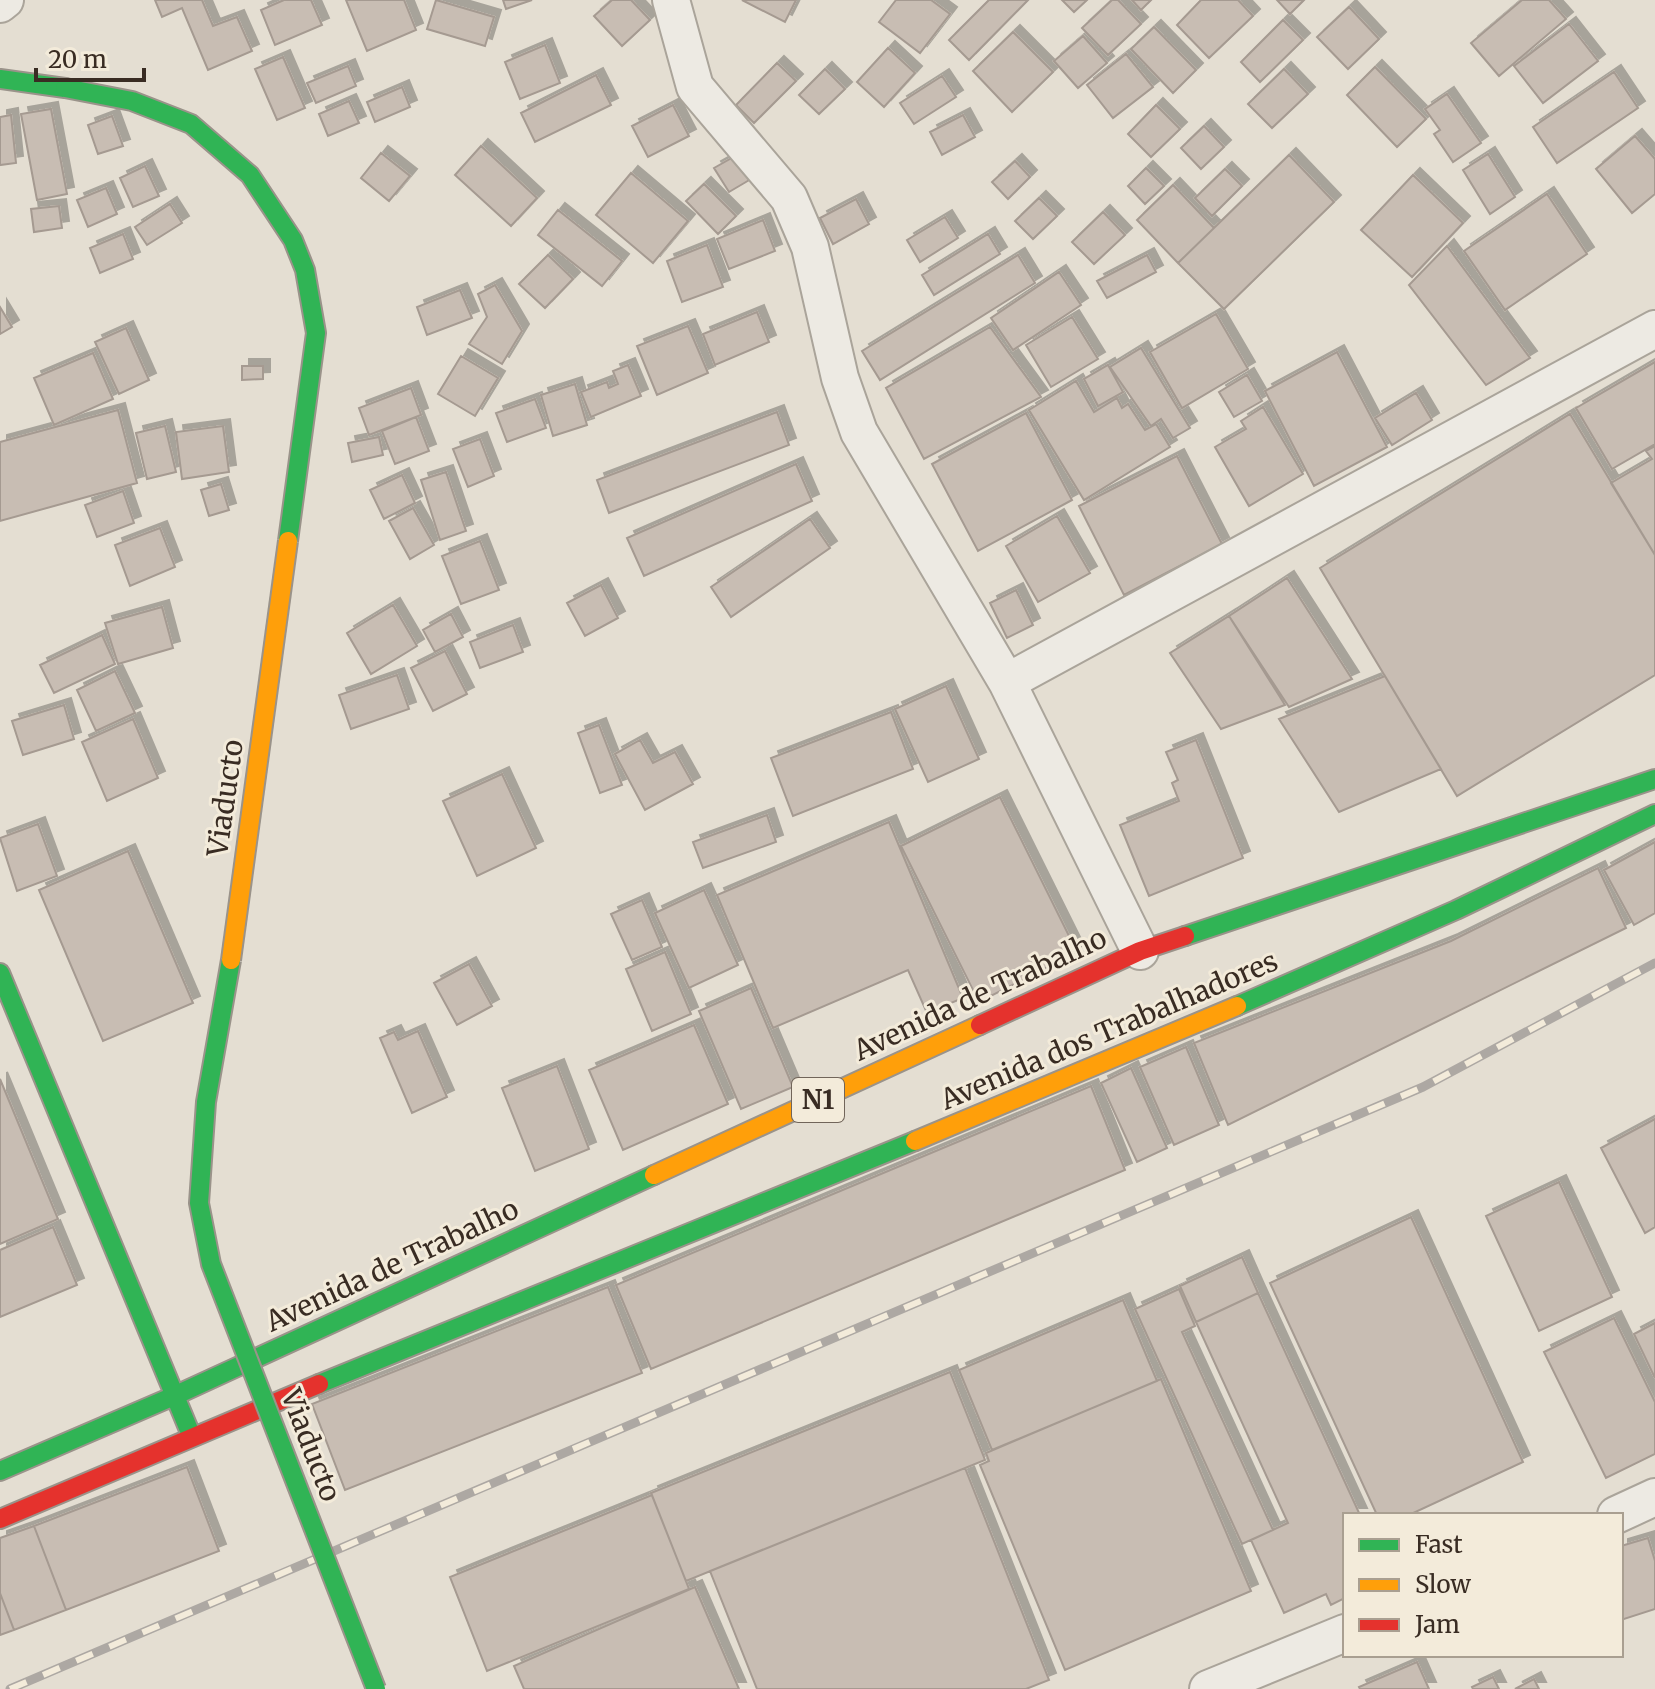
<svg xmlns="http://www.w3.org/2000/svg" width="1655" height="1689" viewBox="0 0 1655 1689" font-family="Merriweather,serif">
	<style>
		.building { fill: #c8bdb3; stroke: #a59a91; stroke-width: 2; filter: url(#shadow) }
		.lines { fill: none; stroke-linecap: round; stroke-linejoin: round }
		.street-casing { stroke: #aaa49a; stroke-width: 40 }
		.fast-casing { stroke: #9a938a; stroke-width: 22 }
		.slow-casing { stroke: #9a938a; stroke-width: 22 }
		.jam-casing { stroke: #9a938a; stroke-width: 22 }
		.street { stroke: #edeae3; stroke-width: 36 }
		.fast { stroke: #30b455; stroke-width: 18 }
		.slow { stroke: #ff9f0a; stroke-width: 18 }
		.jam { stroke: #e5322d; stroke-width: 18 }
		.rail-casing { stroke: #ada8a3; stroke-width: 9 }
		.rail { stroke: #f3ebda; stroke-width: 6; stroke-dasharray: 18; stroke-linecap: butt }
		.fast-bridge-casing { stroke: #9a938a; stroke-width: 22; stroke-linecap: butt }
		.slow-bridge-casing { stroke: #9a938a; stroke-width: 22; stroke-linecap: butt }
		.fast-bridge { stroke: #30b455; stroke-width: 18 }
		.slow-bridge { stroke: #ff9f0a; stroke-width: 18 }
		.labels { text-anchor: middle; stroke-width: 6; stroke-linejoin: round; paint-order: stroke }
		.shield { fill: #f3ebda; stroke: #71655a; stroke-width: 2 }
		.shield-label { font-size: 26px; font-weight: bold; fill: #392c23 }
		.street-label { font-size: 28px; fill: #392c23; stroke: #f3ebda }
	</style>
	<defs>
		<filter id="shadow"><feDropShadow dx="7" dy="-7" stdDeviation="0" flood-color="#0004"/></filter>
	</defs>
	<rect width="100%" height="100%" fill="#e4ded2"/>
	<!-- building -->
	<path class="building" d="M155 0H202L213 26 237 17 252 51 208 70 182 8 162 17Z
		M284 0H311L322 25 275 45 261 10Z
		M346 0H404L416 30 367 51Z
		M436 0 494 17 485 46 427 29Z
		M503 0H532L506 9Z
		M612 0H631L650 20 622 46 594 16Z
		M742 0H796L785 22Z
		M896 0H931L950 14 920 53 879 22Z
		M989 0H1028L969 60 949 40Z
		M1062 0H1087L1074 12Z
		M1112 0H1118L1141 24 1108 55 1082 28Z
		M1132 0H1151L1141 10Z
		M1201 0H1238L1253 16 1209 58 1177 25Z
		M1277 0H1304L1290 14Z
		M1522 0H1549L1566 19 1499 76 1471 43Z
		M1349 7 1379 39 1348 69 1317 37Z
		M1283 20 1303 40 1260 82 1241 62Z
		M1569 24 1598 61 1543 103 1514 66Z
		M1154 27 1196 70 1173 93 1131 49Z
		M1013 32 1053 72 1012 112 973 71Z
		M1083 36 1107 63 1078 88 1054 61Z
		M545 45 560 83 520 99 505 62Z
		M888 48 915 73 884 107 857 82Z
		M1126 54 1153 87 1113 118 1087 85Z
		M283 57 305 108 277 120 255 69Z
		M777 63 796 81 754 123 736 105Z
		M348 66 356 86 316 103 307 83Z
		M1375 67 1426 119 1397 147 1347 95Z
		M825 69 845 89 819 114 799 95Z
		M1284 69 1308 94 1272 128 1248 104Z
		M1614 72 1638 108 1557 163 1533 127Z
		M596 75 611 105 535 142 521 113Z
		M942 76 956 97 914 124 900 103Z
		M402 87 410 107 375 122 367 102Z
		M1447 94 1481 143 1453 162 1434 134 1440 130 1425 109Z
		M349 101 359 123 328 136 319 114Z
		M673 105 689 136 648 157 632 126Z
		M1156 105 1180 129 1151 157 1128 134Z
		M51 109 67 194 37 200 21 114Z
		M11 115 16 163 0 165V117Z
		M963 115 975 137 942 155 930 132Z
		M112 116 123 146 98 154 88 125Z
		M1204 126 1224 147 1201 169 1181 148Z
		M1635 136 1655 159V194L1632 213 1596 169Z
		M481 146 537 198 511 226 455 175Z
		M381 153 410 176 389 201 361 178Z
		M1488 154 1515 197 1490 214 1463 170Z
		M737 155 751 179 729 192 714 168Z
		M1289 155 1334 202 1224 309 1178 263Z
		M1015 161 1030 177 1008 199 992 182Z
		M145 166 159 196 133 207 120 178Z
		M1146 168 1164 186 1145 204 1128 186Z
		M1225 169 1242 186 1212 216 1195 198Z
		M631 173 688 221 653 263 596 215Z
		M1413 175 1463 223 1412 277 1361 230Z
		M704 184 736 216 718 234 686 201Z
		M1173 185 1214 228 1178 263 1137 220Z
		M106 188 117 214 88 227 77 200Z
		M1547 194 1587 254 1505 310 1464 251Z
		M1039 198 1057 216 1033 239 1015 221Z
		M856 199 869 224 833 244 820 218Z
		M170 204 182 223 147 245 135 227Z
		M59 206 62 228 34 232 31 209Z
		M558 210 622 261 602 286 538 235Z
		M1103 212 1125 235 1094 264 1072 242Z
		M945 217 958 238 920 262 907 240Z
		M763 220 775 251 729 269 717 239Z
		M123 234 133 259 100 273 90 248Z
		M988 234 1000 254 934 295 922 275Z
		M707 245 723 287 682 302 667 261Z
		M1447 246 1530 358 1486 385 1409 285Z
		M548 255 573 279 545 308 519 284Z
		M1018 255 1035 283 880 380 862 351Z
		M1147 255 1156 272 1107 298 1097 281Z
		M1059 272 1081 305 1013 350 991 318Z
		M495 285 522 331 502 364 469 344 487 317 478 294Z
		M460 290 472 318 427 335 417 307Z
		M0 307 12 327 0 334Z
		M757 312 769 342 715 365 703 334Z
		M1216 314 1248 369 1182 408 1150 352Z
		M1072 317 1098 359 1051 387 1026 345Z
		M688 326 708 373 657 395 637 346Z
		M990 327 1041 397 924 459 886 388Z
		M126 328 149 380 119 394 95 342Z
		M1141 348 1190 428 1173 438 1161 419 1151 426 1110 367Z
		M1337 352 1387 447 1314 486 1265 391Z
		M93 353 113 399 54 425 34 378Z
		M461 356 498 378 475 416 438 394Z
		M1655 362V444L1612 469 1576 408Z
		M628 365 641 396 591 417 581 392 607 382 609 388 618 384 613 371Z
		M1108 365 1123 392 1098 406 1084 379Z
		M242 366H263V379L242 380Z
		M1247 375 1262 401 1234 417 1219 392Z
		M1076 381 1094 412 1117 398 1122 408 1128 404 1145 430 1156 424 1170 447 1084 500 1029 410Z
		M575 384 587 425 553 436 541 395Z
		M411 388 421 415 369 435 359 408Z
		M1416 393 1432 420 1392 445 1375 418Z
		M535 399 546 428 507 442 496 413Z
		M1263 407 1303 474 1249 506 1215 447 1246 429 1241 421Z
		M118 410 137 483 0 521V442Z
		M777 412 789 445 609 513 597 480Z
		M1026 413 1072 500 978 551 932 464Z
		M1570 414 1655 555V675L1457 796 1320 568Z
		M416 417 429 451 395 464 382 431Z
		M165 426 176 472 147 479 136 433Z
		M223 426 229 472 182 479 176 432Z
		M379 437 383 455 352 462 348 443Z
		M480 439 494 476 468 487 453 449Z
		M1655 446V555L1611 483 1652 459 1646 451Z
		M1177 456 1222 544 1124 595 1079 506Z
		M796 464 812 501 644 576 627 538Z
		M446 472 466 531 440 540 421 480Z
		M402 475 415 503 384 519 370 490Z
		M221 484 229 510 209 516 201 490Z
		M123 491 134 523 97 537 85 505Z
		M413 508 434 545 410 559 389 521Z
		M1057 516 1090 573 1038 602 1006 546Z
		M810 519 830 548 731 617 711 587Z
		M160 528 175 567 130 586 115 545Z
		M480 541 499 590 461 604 442 556Z
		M1287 578 1352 679 1289 707 1229 616Z
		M601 585 618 618 585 636 567 603Z
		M1016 590 1033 625 1007 638 990 603Z
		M393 605 417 646 371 674 347 633Z
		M162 607 173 648 118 664 105 623Z
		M451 614 463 637 435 652 423 630Z
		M1229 616 1285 705 1221 729 1170 653Z
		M513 625 523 652 480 668 470 642Z
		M102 635 115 664 54 693 40 665Z
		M445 651 467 694 433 711 411 668Z
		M115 671 135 713 96 731 77 690Z
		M397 675 409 709 351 729 339 695Z
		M1385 676 1441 769 1339 812 1279 719Z
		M946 686 979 759 928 782 895 709Z
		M64 705 74 739 23 755 12 721Z
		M891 712 913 769 793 816 771 758Z
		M133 719 158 778 107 801 82 742Z
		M599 725 622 785 600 793 578 733Z
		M640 740 653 763 675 752 693 784 645 810 615 754Z
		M1196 740 1243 858 1149 896 1120 825 1179 801 1172 783 1178 780 1166 752Z
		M502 774 536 848 477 876 443 801Z
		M1000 797 1077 952 979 1002 901 846Z
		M767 815 776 842 703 868 693 842Z
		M889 822 963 998 927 1013 908 970 773 1028 717 895Z
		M38 824 57 876 17 891 0 838Z
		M1655 842V913L1634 925 1604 870Z
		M128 851 193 1003 103 1041 39 890Z
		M1598 868 1626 928 1228 1125 1194 1043 1451 941Z
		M704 890 738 965 689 988 655 913Z
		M642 900 662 947 632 960 611 914Z
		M665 952 691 1014 652 1031 626 969Z
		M469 964 492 1006 457 1025 434 983Z
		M751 988 793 1087 741 1109 699 1011Z
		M694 1025 728 1104 623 1150 589 1070Z
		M418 1031 447 1097 412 1113 380 1038 394 1032 398 1040Z
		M1186 1047 1219 1125 1174 1145 1140 1067Z
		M557 1066 589 1149 535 1171 502 1088Z
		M1131 1068 1167 1148 1137 1162 1101 1083Z
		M0 1079 58 1219 0 1244Z
		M1091 1086 1125 1170 651 1369 616 1285Z
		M1655 1119V1227L1645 1233 1601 1148Z
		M1559 1182 1612 1297 1539 1331 1486 1216Z
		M1411 1217 1523 1462 1409 1515H1377L1270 1283Z
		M53 1227 77 1285 0 1317V1250Z
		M1242 1257 1258 1293 1196 1322 1180 1286Z
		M608 1287 642 1373 345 1490 312 1404Z
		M1179 1289 1195 1326 1182 1332 1273 1530 1242 1544 1135 1309Z
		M1258 1293 1360 1515H1345V1598L1331 1605 1326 1594 1284 1613 1251 1540 1288 1523 1196 1322Z
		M1123 1300 1157 1381 992 1450 959 1370Z
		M1614 1318 1655 1402V1454L1606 1478 1544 1352Z
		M1655 1323V1378L1634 1334Z
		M950 1372 985 1460 686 1581 651 1493Z
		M1161 1379 1251 1591 1065 1670 980 1465 989 1461 986 1453Z
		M187 1467 219 1551 66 1610 34 1526Z
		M965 1468 1049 1680 1026 1689H757L710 1571Z
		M652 1495 689 1589 487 1671 450 1577Z
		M34 1526 66 1610 14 1630 0 1593V1538Z
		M1648 1538 1655 1561V1609L1621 1620V1546Z
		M695 1587 739 1689H524L514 1666Z
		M0 1593 14 1630 0 1635Z
		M1417 1662 1429 1689H1360L1359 1687Z
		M1493 1677 1499 1689H1473L1472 1687Z
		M1534 1679 1539 1689H1515Z"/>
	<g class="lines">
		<!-- street casing -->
		<g class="street-casing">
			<path id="street" d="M671 0 695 87 789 198 810 247 840 378 859 432 1007 682 1140 951
				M0 4 5 0
				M1007 682 1655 329
				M1616 1515 1655 1497
				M1208 1689 1345 1633"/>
		</g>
		<!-- fast casing -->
		<g class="fast-casing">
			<path id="fast" d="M0 79 65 88
				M1185 936 1655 779
				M0 973 189 1430
				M1237 1006 1456 910 1655 814
				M319 1384 915 1141
				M0 1471 174 1396 654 1175"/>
		</g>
		<!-- slow casing -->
		<g class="slow-casing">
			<path id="slow" d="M915 1141 1237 1006
				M654 1175 980 1025"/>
		</g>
		<!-- jam casing -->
		<g class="jam-casing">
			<path id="jam" d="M980 1025 1140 951 1185 936
				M0 1519 319 1384"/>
		</g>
		<!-- street -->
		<use href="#street" class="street"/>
		<!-- fast -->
		<use href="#fast" class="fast"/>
		<!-- slow -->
		<use href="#slow" class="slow"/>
		<!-- jam -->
		<use href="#jam" class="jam"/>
		<!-- rail casing -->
		<g class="rail-casing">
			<path id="rail" d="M10 1689 1423 1087 1655 963"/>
		</g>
		<!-- rail -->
		<use href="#rail" class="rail"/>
		<!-- fast-bridge casing -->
		<g class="fast-bridge-casing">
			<path id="fast-bridge" d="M65 88 132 101 191 124 250 175 293 240 305 270 316 333 288 541
				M231 960 206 1102 199 1203 211 1264 376 1689"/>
		</g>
		<!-- slow-bridge casing -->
		<g class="slow-bridge-casing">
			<path id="slow-bridge" d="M231 960 288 541"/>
		</g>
		<!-- fast-bridge -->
		<use href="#fast-bridge" class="fast-bridge"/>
		<!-- slow-bridge -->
		<use href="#slow-bridge" class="slow-bridge"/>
	</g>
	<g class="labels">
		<!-- shield labels -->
		<rect class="shield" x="792" y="1078" width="52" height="44" rx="6"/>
		<g class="shield-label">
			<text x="818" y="1109">N1</text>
		</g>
		<!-- street labels -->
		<g class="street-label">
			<text transform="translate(225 798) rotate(-82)" y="10">Viaducto</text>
			<text transform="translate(980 994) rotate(-25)" y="10">Avenida de Trabalho</text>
			<text transform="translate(1109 1030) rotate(-23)" y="10">Avenida dos Trabalhadores</text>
			<text transform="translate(392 1265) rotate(-25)" y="10">Avenida de Trabalho</text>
			<text transform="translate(311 1445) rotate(69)" y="10">Viaducto</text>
		</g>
	</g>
	<!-- legend -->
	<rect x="1343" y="1513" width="280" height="144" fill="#f3ebda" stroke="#a99f91" stroke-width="2"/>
	<rect x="1359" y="1539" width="40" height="12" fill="#30b455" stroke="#a99f91" stroke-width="2"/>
	<text x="1415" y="1553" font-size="24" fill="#392c23">Fast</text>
	<rect x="1359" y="1579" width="40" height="12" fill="#ff9f0a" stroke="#a99f91" stroke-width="2"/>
	<text x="1415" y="1593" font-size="24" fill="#392c23">Slow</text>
	<rect x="1359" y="1619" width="40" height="12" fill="#e5322d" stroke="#a99f91" stroke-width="2"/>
	<text x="1415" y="1633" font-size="24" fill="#392c23">Jam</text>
	<!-- scale -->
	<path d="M36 68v12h108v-12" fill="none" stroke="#392c23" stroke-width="4"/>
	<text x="48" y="68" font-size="24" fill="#392c23" stroke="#f3ebda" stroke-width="6" paint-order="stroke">20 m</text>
</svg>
